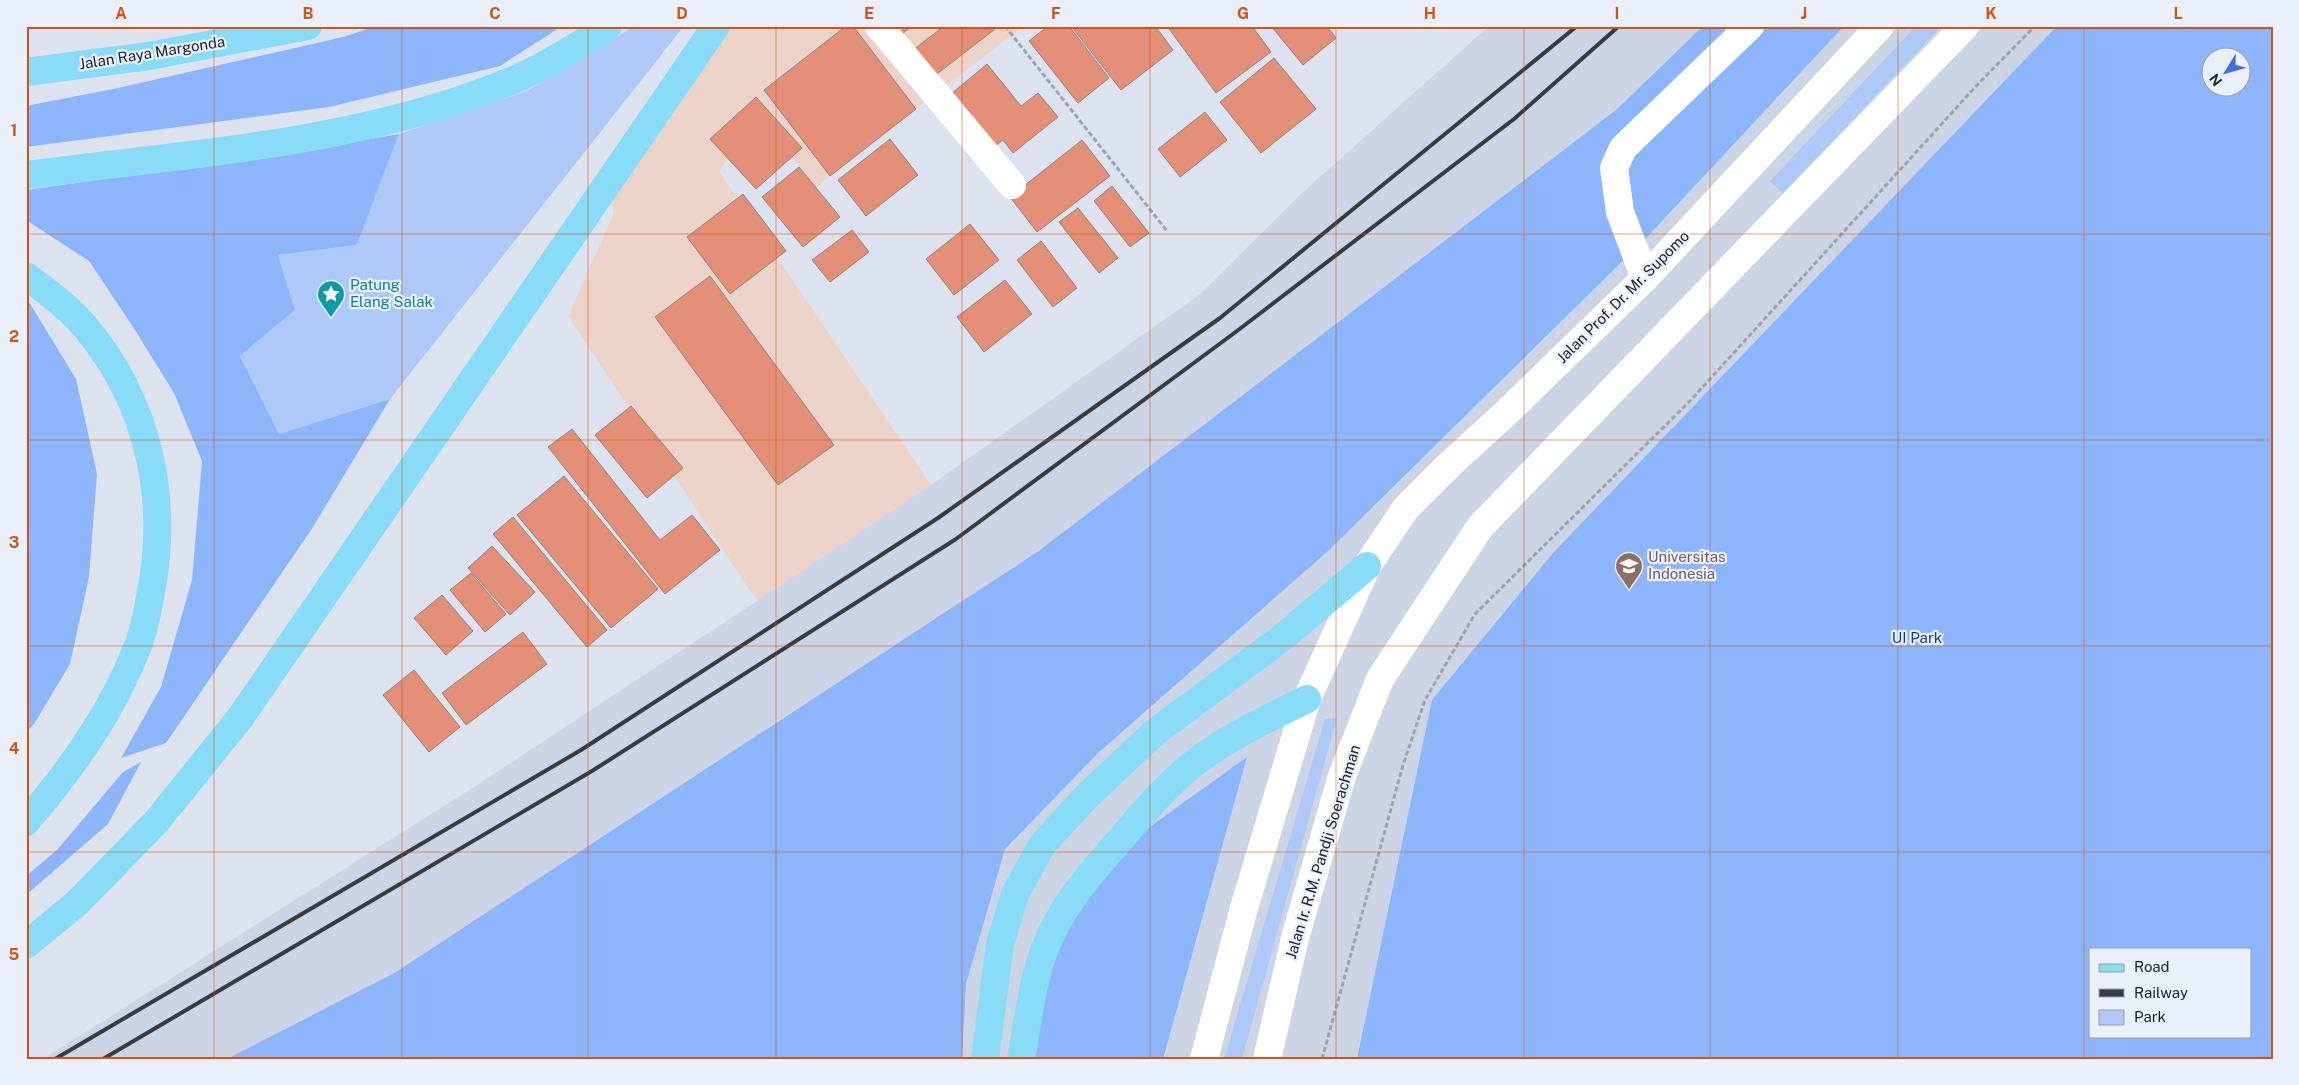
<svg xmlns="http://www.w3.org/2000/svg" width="2299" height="1085" viewBox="0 0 2299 1085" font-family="'Public Sans',sans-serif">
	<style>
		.commercial { fill: #ebd3c9 }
		.built { fill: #ccd5e6; fill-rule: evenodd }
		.green { fill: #aec9f7 }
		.forest { fill: #8db5fb; fill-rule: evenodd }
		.building { fill: #e38e76; stroke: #918481 }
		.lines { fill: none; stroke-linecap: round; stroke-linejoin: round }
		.path { stroke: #9ea4ac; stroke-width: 3; stroke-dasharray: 5 2.5; stroke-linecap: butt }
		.minor { stroke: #fff; stroke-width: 28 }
		.primary { stroke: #88dcf7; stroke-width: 28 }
		.rail { stroke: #383b40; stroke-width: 4 }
		.grid { fill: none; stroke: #d4540f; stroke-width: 1; stroke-opacity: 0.55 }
		.labels { text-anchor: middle; stroke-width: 4.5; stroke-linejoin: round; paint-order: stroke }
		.street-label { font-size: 15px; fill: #212428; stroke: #eaf0fb }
		.culture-label { font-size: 15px; fill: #0d838f; stroke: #eaf0fb; text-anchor: start }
		.education-label { font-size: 15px; fill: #785e54; stroke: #eaf0fb; text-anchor: start }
		.park-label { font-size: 15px; fill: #123e8d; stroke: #eaf0fb }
		.neatline { fill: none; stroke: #d4540f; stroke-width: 2 }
		.grid-label { font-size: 16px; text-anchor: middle; font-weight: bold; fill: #d4540f }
	</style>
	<rect width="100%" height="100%" fill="#dce3ee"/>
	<!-- commercial -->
	<path class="commercial" d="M721 26H1023L816 187 759 115 719 171 931 485 757 601 568 316 614 213 606 184Z"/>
	<!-- built -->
	<path class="built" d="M1489 26H1703L1616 110 1063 533 1469 232 1717 26H2273V1059H354L396 972 227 1059H43L463 794 757 601 931 485 1199 295 1303 192ZM2212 58H2242V88H2212ZM2090 949H2250V1036H2090Z"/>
	<!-- green -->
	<path class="green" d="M635 26H684L390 399 279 434 240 356 295 310 278 255 357 245 399 134 527 91Z
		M1916 26H1942L1783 193 1770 181Z
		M1337 718 1242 1059H1224L1325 719Z"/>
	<!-- forest -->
	<path class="forest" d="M376 26H562L500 66 329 107 26 147V106L118 88 343 37Z
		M1703 26H1844L1648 236 1328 551 1098 753 1005 849 966 984 962 1059H227L396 972 1040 550 1616 110Z
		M2057 26H2273V1059H1357L1432 700 1553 553ZM2212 58H2242V88H2212ZM2090 949H2250V1036H2090Z
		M399 134 357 245 278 255 295 310 240 356 279 434 390 399 313 527 166 743 121 758 161 687 192 580 202 461 174 393 135 330 89 261 26 220V190L293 152Z
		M26 301 29 302 76 379 97 474 89 577 70 664 34 724 26 732Z
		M1247 757 1163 1059H1031L1051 942 1126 844Z
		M141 762 108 824 26 895V876L57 850 123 772Z"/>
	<!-- building -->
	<path class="building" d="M846 26H853L916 109 830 176 764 90Z
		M881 26H912L893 41Z
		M944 26H993L995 29 928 81 908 54Z
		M1048 26H1069L1109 78 1078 103 1029 41Z
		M1071 26H1155L1173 50 1121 90Z
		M1167 26H1252L1271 52 1216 93Z
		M1271 26H1327L1336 38 1303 65Z
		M1274 58 1316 109 1261 153 1220 102Z
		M987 64 1021 106 1038 93 1058 117 1013 153 1003 140 989 151 945 99Z
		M756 97 802 148 756 189 710 139Z
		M1205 112 1227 140 1180 177 1158 149Z
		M890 139 918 175 866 216 838 180Z
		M1082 140 1110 176 1037 232 1010 197Z
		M799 167 840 217 803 247 762 197Z
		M1112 186 1149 233 1130 247 1094 201Z
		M743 194 786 251 730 294 687 237Z
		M1078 208 1118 258 1099 273 1059 222Z
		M970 224 999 260 954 295 926 259Z
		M852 230 869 252 830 282 812 260Z
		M1041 241 1077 288 1053 307 1017 260Z
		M710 276 834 445 778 485 655 317Z
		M1005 280 1032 314 984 352 957 317Z
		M631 406 683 468 647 498 595 435Z
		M572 429 660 540 692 515 720 550 665 594 548 447Z
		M564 476 658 589 611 628 517 515Z
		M513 517 607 630 587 647 493 534Z
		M492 546 535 592 510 615 468 568Z
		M471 573 506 614 485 632 450 590Z
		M442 595 473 631 446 655 414 618Z
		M523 632 547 664 466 725 442 693Z
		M414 670 460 727 429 752 383 695Z"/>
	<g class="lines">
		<!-- path -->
		<path class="path" d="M1005 26 1167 231
			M1322 1059 1403 765 1425 700 1475 614 1690 401 1978 84 2035 26"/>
		<!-- minor -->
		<path class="minor" d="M879 26 1012 185
			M1645 278 1620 212 1614 168 1623 148 1750 26
			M1204 1059 1244 908 1307 699 1367 566 1406 508 1449 465 1505 414 1645 278 1880 26
			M1267 1059 1295 938 1342 776 1380 679 1480 527 1965 26"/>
		<!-- primary -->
		<path class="primary" d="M26 72 149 56 308 26
			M26 175C191 153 362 144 516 79 548 65 579 45 608 26
			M26 276C47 292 69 307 86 328 149 403 170 501 150 597 147 614 144 632 137 648 112 713 71 769 26 822
			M26 945 77 903 156 822 240 718 716 26
			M985 1059 1000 944 1015 894 1042 845 1086 797 1154 733 1283 637 1367 566
			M1021 1059C1028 1023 1031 986 1044 951 1061 904 1094 870 1126 833 1149 806 1172 779 1201 758 1234 734 1271 717 1307 699"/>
		<!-- rail -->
		<path class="rail" d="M55 1059 581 750 938 518 1220 318 1577 26
			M103 1059 592 771 956 539 1237 331 1514 119 1619 26"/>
	</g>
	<!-- grid -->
	<path class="grid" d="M214 26V1059M402 26V1059M588 26V1059M776 26V1059M962 26V1059M1150 26V1059M1336 26V1059M1524 26V1059M1710 26V1059M1898 26V1059M2084 26V1059M26 234H2273M26 440H2273M26 646H2273M26 852H2273"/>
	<!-- icons -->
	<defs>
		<g id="sight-pin" transform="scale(1.4375)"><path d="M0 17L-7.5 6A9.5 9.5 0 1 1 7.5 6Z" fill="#0f9aa8" stroke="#eaf0fb"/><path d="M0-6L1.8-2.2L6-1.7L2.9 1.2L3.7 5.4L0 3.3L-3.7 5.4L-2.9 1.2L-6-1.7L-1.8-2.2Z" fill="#fff"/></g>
		<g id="university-pin" transform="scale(1.4375)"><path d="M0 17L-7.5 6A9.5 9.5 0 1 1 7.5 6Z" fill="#8d6e63" stroke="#eaf0fb"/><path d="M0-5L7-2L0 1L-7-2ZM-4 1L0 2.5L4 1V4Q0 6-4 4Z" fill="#fff"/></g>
	</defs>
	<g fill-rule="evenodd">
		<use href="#sight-pin" x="331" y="294"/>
		<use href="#university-pin" x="1629" y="566"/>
	</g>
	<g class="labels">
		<!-- street labels -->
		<g class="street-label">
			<text transform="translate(152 53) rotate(-9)" y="5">Jalan Raya Margonda</text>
			<text transform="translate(1623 297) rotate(-45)" y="5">Jalan Prof. Dr. Mr. Supomo</text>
			<text transform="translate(1323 852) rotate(-73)" y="5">Jalan Ir. R.M. Pandji Soerachman</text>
		</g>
		<!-- culture labels -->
		<g class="culture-label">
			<text x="350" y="290">Patung<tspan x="350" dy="17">Elang Salak</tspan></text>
		</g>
		<!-- education labels -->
		<g class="education-label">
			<text x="1648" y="562">Universitas<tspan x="1648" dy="17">Indonesia</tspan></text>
		</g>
		<!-- park labels -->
		<g class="park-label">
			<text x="1917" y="643">UI Park</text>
		</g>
	</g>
	<!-- border -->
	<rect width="2299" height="1085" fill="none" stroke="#eaf0fb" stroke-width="55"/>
	<!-- legend -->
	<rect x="2089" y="948" width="162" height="90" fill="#eaf0fb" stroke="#9a9ea7"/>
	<rect x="2099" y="964" width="25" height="8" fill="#88dcf7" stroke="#9a9ea7"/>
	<text x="2134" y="972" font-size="15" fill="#212428">Road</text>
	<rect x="2099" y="989" width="25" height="8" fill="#383b40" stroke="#9a9ea7"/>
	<text x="2134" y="998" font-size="15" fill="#212428">Railway</text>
	<rect x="2099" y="1010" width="25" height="15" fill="#aec9f7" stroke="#9a9ea7"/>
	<text x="2134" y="1022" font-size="15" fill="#212428">Park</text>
	<!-- north arrow -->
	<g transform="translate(2226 72) rotate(233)"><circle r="24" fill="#eaf0fb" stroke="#9a9ea7"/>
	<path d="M0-4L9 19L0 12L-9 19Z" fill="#476de0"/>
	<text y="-8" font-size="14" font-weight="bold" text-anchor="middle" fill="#212428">N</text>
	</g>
	<rect x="28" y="28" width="2244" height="1030" class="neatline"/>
	<g class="grid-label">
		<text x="121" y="19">A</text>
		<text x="308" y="19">B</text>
		<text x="495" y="19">C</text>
		<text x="682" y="19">D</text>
		<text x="869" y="19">E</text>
		<text x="1056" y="19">F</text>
		<text x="1243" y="19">G</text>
		<text x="1430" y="19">H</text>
		<text x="1617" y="19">I</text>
		<text x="1804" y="19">J</text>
		<text x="1991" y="19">K</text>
		<text x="2178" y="19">L</text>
		<text x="14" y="136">1</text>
		<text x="14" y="342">2</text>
		<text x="14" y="548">3</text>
		<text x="14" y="754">4</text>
		<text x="14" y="960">5</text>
	</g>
</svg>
